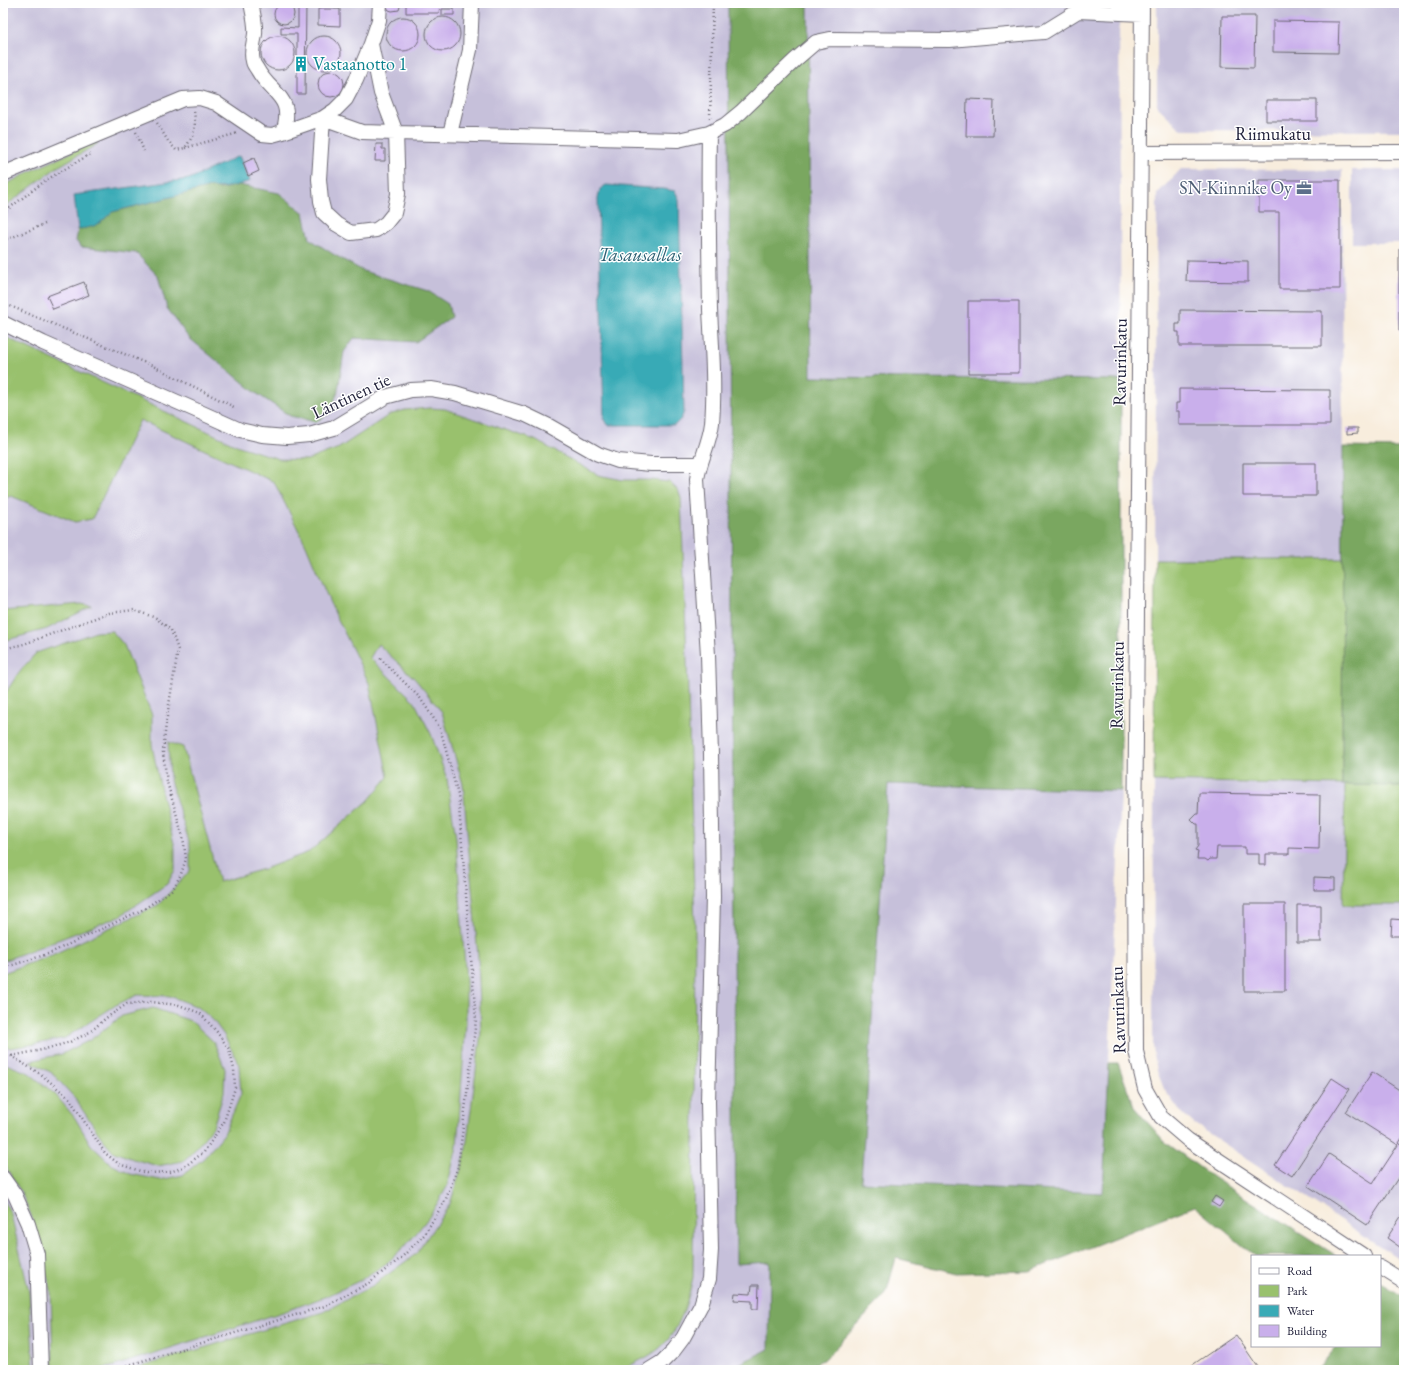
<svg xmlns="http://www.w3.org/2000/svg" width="1407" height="1373" viewBox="0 0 1407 1373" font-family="'EB Garamond',serif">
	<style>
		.industrial { fill: #c6c0da }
		.green { fill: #99c16d; stroke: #5e7254 }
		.forest { fill: #7aa760; stroke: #4e644e }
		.water { fill: #39aab6; stroke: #2e6678 }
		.building { fill: #c9afeb }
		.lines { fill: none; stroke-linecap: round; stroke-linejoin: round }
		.minor-casing { stroke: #6d6974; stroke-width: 16 }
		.path { stroke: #6d6974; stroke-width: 2.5; stroke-dasharray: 1 3; stroke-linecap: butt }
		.minor { stroke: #fff; stroke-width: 14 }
		.labels { text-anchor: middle; stroke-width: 3; stroke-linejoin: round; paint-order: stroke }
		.culture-label { font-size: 18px; fill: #0d838f; stroke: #fff; text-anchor: start }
		.street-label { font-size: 18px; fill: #22223b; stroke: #fff }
		.service-label { font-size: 18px; fill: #4e5e75; stroke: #fff; text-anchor: end }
		.water-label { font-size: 19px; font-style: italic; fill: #2c5f72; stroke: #fff }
	</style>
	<rect width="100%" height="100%" fill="#fff"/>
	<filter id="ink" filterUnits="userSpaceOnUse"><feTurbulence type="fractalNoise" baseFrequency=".025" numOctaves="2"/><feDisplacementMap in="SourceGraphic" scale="8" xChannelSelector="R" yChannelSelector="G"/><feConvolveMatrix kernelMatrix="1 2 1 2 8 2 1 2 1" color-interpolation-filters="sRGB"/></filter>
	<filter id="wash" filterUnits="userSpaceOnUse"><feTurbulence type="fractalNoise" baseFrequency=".012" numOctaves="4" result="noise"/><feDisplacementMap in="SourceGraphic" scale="16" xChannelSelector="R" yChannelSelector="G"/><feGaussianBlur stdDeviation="0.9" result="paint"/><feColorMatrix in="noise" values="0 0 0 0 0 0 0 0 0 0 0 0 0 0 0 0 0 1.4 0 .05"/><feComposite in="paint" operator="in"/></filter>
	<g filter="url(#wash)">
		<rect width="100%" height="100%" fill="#f8eddd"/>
		<!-- industrial -->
		<path class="industrial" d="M3 3H728L736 1264 770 1262 769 1349 727 1370H3Z
			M808 3H1119L1121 380 811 377Z
			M1157 3H1404V131L1182 130 1157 106Z
			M1181 169 1342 170 1343 559H1155L1157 194Z
			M1352 170H1404V243H1352Z
			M1154 781 1404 786V1262L1193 1123 1179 1110 1164 1089 1157 1071 1153 1047Z
			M888 784 1121 791 1103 1193 861 1182Z"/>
		<!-- green -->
		<path class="green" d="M96 141 98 143 94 146 56 168 3 208V186L31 171Z
			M3 336 239 446 279 459 307 460 339 448 389 415 405 410 430 408 445 409 535 440 598 475 623 480H651L669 482 678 490 681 498 687 660 695 927 693 1277C688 1301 680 1330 661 1347 650 1357 634 1363 620 1370H130L323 1312 372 1286 416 1254 450 1204 465 1156 481 1032 478 957 463 784 442 712 415 679 378 644 370 658 414 701 431 734 447 779 456 838 466 982V1023L457 1147 447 1187 429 1217 410 1241 387 1263 359 1281 327 1296 286 1311 111 1367C97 1369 75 1373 61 1369 59 1368 55 1366 53 1364L51 1290 31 1215 21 1192 3 1162V1063L29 1073 55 1094 75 1118 91 1145 111 1164 130 1174 160 1180 183 1175 204 1158 224 1134 241 1094 239 1065 224 1035 213 1020 198 1007 170 996 137 995 116 1005 65 1038 36 1044 10 1048 3 1045V973L52 955 158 905 190 871V845L170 780 168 742 183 747 219 882 264 869 309 852 368 801 388 777 369 683 330 603 306 545 274 482 140 420 92 519 75 522 11 496 3 499Z
			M1155 559H1343L1342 785 1154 781Z
			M81 604 92 606 47 629 3 641V611Z
			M112 631 124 645 152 715V745L161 790 175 848V870L167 884 120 916 3 961V697L19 672 36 653 96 632Z
			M1345 785 1404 786V905H1343Z
			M153 1008 191 1021 214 1042 225 1069 224 1092 213 1127 192 1153 183 1161 158 1166 133 1159 114 1152 101 1137 73 1096 52 1073 30 1061 62 1054 90 1040 122 1016Z
			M3 1198 11 1214 29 1292 34 1370H3Z"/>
		<!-- forest -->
		<path class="forest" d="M728 3H808L811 377 1121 380V791L888 784 861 1182 1103 1193 1109 1063H1118L1134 1107 1164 1141 1214 1178 1337 1256H1255L1195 1206 1030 1271 956 1273 896 1258 886 1294 825 1359 801 1370H727L769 1349 770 1262 736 1264Z
			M239 185 279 193 304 213 310 239 333 254 363 271 428 291 448 304 451 317 416 342 354 338 344 352 338 391 330 413 316 422 290 416 256 393 188 337 167 308 158 276 136 253 81 247 76 241 78 229C96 227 99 224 112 212L210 187 221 189Z
			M1343 447 1404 448V786L1342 785Z
			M1380 1283 1404 1298V1370H1385L1382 1368 1365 1370H1317L1337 1346H1380Z"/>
		<!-- water -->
		<path class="water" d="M239 156 250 181C236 186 224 189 210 187L112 212C99 224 97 227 78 229L74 195 189 179Z
			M606 185 664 189 675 191 679 199 684 412 681 419 675 425H608L604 418 598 199 600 189Z"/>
		<g id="blocks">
			<!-- building -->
			<path class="building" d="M298 3H306L305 94H297V34H281V27L298 28Z
				M386 3H401L399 10 392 11 389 10 386 6Z
				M406 3H440L439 13H406Z
				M446 3H462L456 7H453Z
				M274 14a10 10 0 1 1 20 0a10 10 0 1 1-20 0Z
				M318 9H340V26L318 25Z
				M442 9H454V15H442Z
				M1222 16H1255L1254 68 1221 67Z
				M426 34a17 17 0 1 1 34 0a17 17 0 1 1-34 0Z
				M386 34a17 17 0 1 1 34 0a17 17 0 1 1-34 0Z
				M1273 21 1339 22 1338 53 1273 52Z
				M307 53a17 17 0 1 1 34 0a17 17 0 1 1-34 0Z
				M261 53a17 17 0 1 1 34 0a17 17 0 1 1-34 0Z
				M318 84a13 13 0 1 1 26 0a13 13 0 1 1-26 0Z
				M967 99 994 100 993 136H966Z
				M1266 100H1317V121H1266Z
				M376 144H382V149H385V161H375Z
				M254 158 259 171 248 176 243 163Z
				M1259 180H1340V289H1279V212H1259Z
				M1399 249H1404V331H1399Z
				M1187 260 1248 261V282L1186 281Z
				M84 282 89 295 53 309 47 296Z
				M968 301H1019V373H968Z
				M1180 310 1322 311V346H1179V332H1176V324H1180Z
				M1179 389 1330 390V425H1179V411H1176V403H1179Z
				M1347 428H1358V433L1347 434Z
				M1243 463H1316V496H1243Z
				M1199 793 1320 795 1319 849 1289 848V854H1266V865H1259V854H1245V847H1217L1216 859H1210L1208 861 1205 859H1197L1198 851 1195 850 1198 846V824H1196L1191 819 1196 814H1198Z
				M1314 877 1335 878V890H1314Z
				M1244 904H1285V991H1244Z
				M1297 905H1321V942H1297Z
				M1392 919 1404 920V936H1391Z
				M1372 1072 1404 1093V1135L1399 1143 1404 1147V1169L1367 1225 1308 1186 1329 1154 1373 1183 1398 1145 1346 1112Z
				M1332 1078 1349 1089 1292 1176 1275 1165Z
				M1215 1196 1223 1201 1219 1207 1211 1202Z
				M1404 1212V1250L1387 1238Z
				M752 1285H759L758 1309H752V1301L734 1300 735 1293 751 1294Z
				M1236 1335 1260 1370H1185Z"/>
		</g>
	</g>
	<g filter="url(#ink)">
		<use href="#blocks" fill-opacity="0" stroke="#6d6974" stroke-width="1"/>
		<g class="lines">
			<!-- minor casing -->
			<g class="minor-casing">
				<path id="minor" d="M251 3C253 13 256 24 255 34 254 43 250 52 253 61 253 64 256 67 257 69 271 95 295 96 283 132
					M1142 3 1135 855 1136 1051 1145 1089 1161 1117 1188 1140 1364 1256
					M371 44 381 93 396 133 398 194 394 213 386 223 376 230 351 233 336 224 324 213 321 201 319 179 323 118 362 132 396 133 678 140 709 133 725 125 741 112 795 60 816 42 830 39 950 40 1044 32 1078 11 1142 14
					M450 134 470 50 472 3
					M1141 153 1404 152
					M3 174 183 99 200 98 216 103 262 134 272 135 283 132 323 118 335 110 346 99 356 80 371 44 379 20 380 3
					M3 323 43 343 200 412 240 430 262 435 287 437 309 435 334 428 385 397 411 390 431 389 455 393 524 414 549 426 598 454 618 461 651 464H700
					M3 1178 15 1195 28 1224 37 1254 41 1370
					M1380 1267 1404 1282
					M649 1370 662 1362 674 1350 683 1338 701 1305 709 1279 711 1250 708 1102 713 897 711 754 708 655 697 479C700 460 710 442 712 423 715 386 712 347 710 310 709 251 708 192 709 133"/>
			</g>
			<!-- path -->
			<path class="path" d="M710 118 713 3
				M157 123 168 141 176 150 185 148C195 134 196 127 194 110
				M136 132 144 151
				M185 148 238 133
				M3 213 46 180 92 153
				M3 240 15 236 45 224
				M3 303 155 367 234 407
				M3 649 24 644 109 613 134 610 156 618 171 630 178 650 166 723 163 752 167 782 183 837 186 859 181 874 173 889 144 909 48 954 3 968
				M3 1054 11 1056 42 1075 69 1098 105 1153 119 1164 146 1173 170 1172 184 1167 204 1152 224 1122 235 1088 234 1069 229 1049 217 1032 200 1013 179 1005 151 1002 127 1004 106 1018 90 1032 70 1042 42 1050 11 1056
				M112 1370 325 1306 367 1284 401 1258 424 1235 446 1199 458 1167 476 1020 458 795 440 728 420 698 379 657"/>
			<!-- minor -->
			<use href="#minor" class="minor"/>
		</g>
	</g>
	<!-- icons -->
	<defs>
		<g id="building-bare" transform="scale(1.2)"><path d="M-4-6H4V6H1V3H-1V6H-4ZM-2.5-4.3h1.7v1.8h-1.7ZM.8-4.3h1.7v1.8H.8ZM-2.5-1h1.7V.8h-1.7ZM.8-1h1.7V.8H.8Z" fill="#0f9aa8" stroke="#fff" stroke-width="2.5" paint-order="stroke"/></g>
		<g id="office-bare" transform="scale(1.2)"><path d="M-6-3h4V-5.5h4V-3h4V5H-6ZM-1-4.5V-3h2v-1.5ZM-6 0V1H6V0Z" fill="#5c6f8a" stroke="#fff" stroke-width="2.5" paint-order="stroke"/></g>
	</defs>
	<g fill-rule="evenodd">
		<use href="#building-bare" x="301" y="64"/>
		<use href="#office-bare" x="1304" y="188"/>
	</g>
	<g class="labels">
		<!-- culture labels -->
		<g class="culture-label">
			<text x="313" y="70">Vastaanotto 1</text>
		</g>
		<!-- street labels -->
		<g class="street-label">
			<text x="1273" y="140">Riimukatu</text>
			<text transform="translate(1120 362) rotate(-89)" y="6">Ravurinkatu</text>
			<text transform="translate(351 396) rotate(-25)" y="6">Läntinen tie</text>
			<text transform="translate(1117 685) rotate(-89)" y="6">Ravurinkatu</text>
			<text transform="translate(1118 1010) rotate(-92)" y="6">Ravurinkatu</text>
		</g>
		<!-- service labels -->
		<g class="service-label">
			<text x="1292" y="194">SN-Kiinnike Oy</text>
		</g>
		<!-- water labels -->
		<g class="water-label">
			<text x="640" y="261">Tasausallas</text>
		</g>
	</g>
	<!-- margin -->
	<rect width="1407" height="1373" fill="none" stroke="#fff" stroke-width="16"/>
	<!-- legend -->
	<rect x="1251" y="1255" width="130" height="92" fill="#ffffff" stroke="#a7a7b1"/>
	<rect x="1259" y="1268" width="20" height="6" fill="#ffffff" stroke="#a7a7b1"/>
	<text x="1287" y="1275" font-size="12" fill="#22223b">Road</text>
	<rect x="1259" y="1285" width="20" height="12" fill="#99c16d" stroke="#a7a7b1"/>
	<text x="1287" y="1295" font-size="12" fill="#22223b">Park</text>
	<rect x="1259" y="1305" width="20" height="12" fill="#39aab6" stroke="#a7a7b1"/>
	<text x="1287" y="1315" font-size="12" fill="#22223b">Water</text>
	<rect x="1259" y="1325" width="20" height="12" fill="#c9afeb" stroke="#a7a7b1"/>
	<text x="1287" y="1335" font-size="12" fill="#22223b">Building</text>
</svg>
